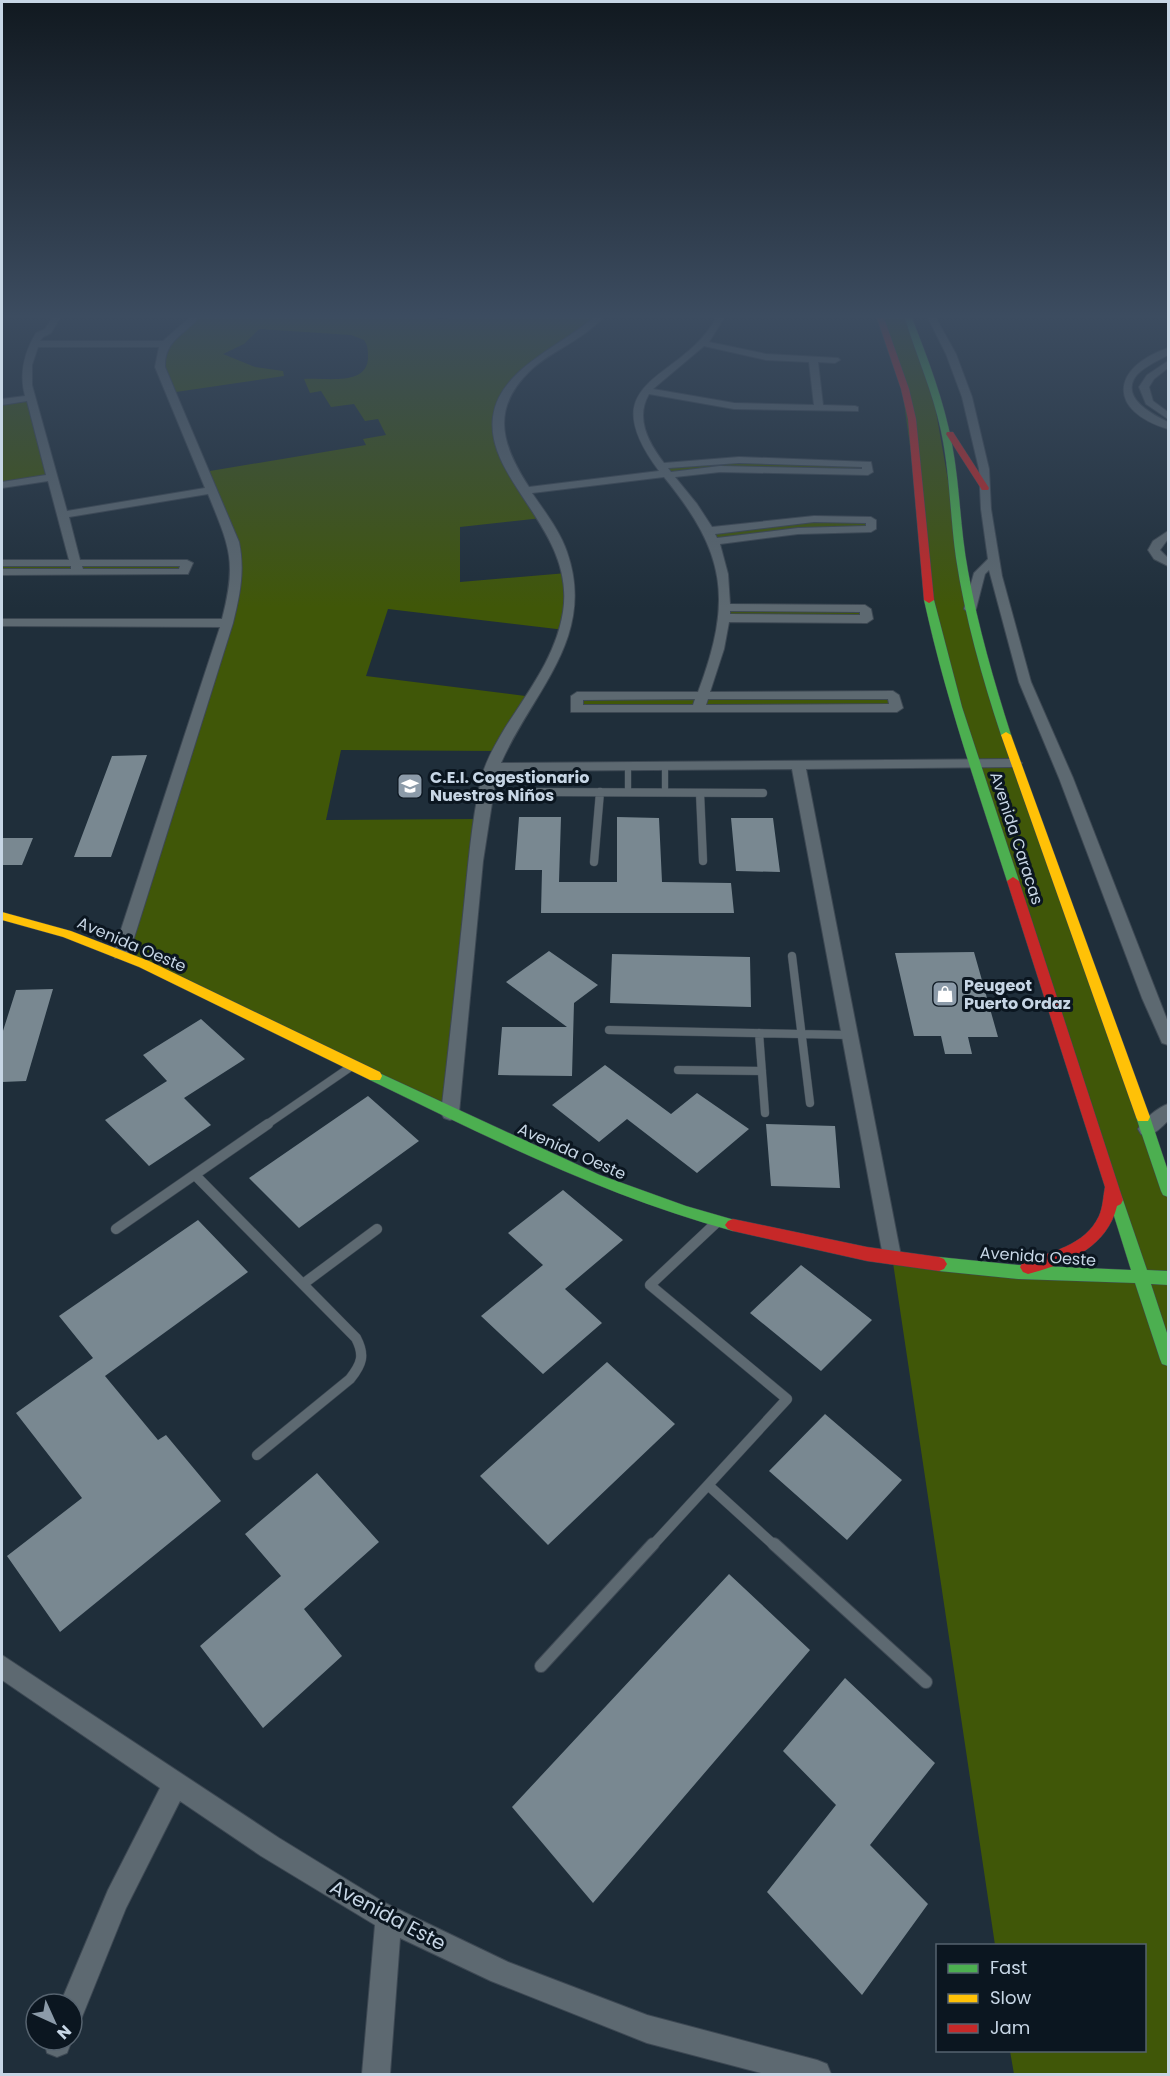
<svg xmlns="http://www.w3.org/2000/svg" width="1170" height="2076" viewBox="0 0 1170 2076" font-family="Poppins,sans-serif">
	<style>
		.green { fill: #405708 }
		.building { fill: #798891 }
		.lines { fill: none; stroke-linecap: round; stroke-linejoin: round }
		.lane-far3-casing { stroke: #3d4853; stroke-width: 7 }
		.lane-far2-casing { stroke: #3d4853; stroke-width: 9 }
		.lane-far1-casing { stroke: #3d4853; stroke-width: 11 }
		.lane-casing { stroke: #3d4853; stroke-width: 14 }
		.street-casing { stroke: #3d4853; stroke-width: 2 }
		.fast-casing { stroke: #3d4853; stroke-width: 1 }
		.slow-casing { stroke: #3d4853; stroke-width: 1 }
		.jam-casing { stroke: #3d4853; stroke-width: 1 }
		.lane-far3 { stroke: #5d6971; stroke-width: 6 }
		.lane-far2 { stroke: #5d6971; stroke-width: 8 }
		.lane-far1 { stroke: #5d6971; stroke-width: 10 }
		.lane { stroke: #5d6971; stroke-width: 12 }
		.street { fill: #5d6971; fill-rule: evenodd }
		.fast { fill: #4caf50; fill-rule: evenodd }
		.slow { fill: #ffc107; fill-rule: evenodd }
		.jam { fill: #c62828; fill-rule: evenodd }
		.labels { text-anchor: middle; stroke-width: 6; stroke-linejoin: round; paint-order: stroke }
		.poi-label { font-size: 16px; font-weight: bold; fill: #c7d6e5; stroke: #0b1620; text-anchor: start }
		.street-label { font-size: 16px; fill: #c7d6e5; stroke: #0b1620 }
		.near-street-label { font-size: 20px; fill: #c7d6e5; stroke: #0b1620 }
	</style>
	<rect width="100%" height="100%" fill="#1f2e3a"/>
	<!-- green -->
	<path class="green" d="M194 318H435L442 320 448 318H598L548 353 512 385 499 438 542 518 460 527V582L567 573 565 630 388 609 366 676 533 697 499 751 341 750 326 820 482 819 450 1113 121 954 199 707 238 566 204 472 366 445 363 439 386 435 378 419 365 421 354 404 331 407 321 391 310 393 304 379C324 377 367 387 368 358 368 350 368 346 364 340L351 335 259 329 244 344 223 354 255 367 283 371 284 376 169 393 160 367 172 336Z
		M880 318H908L929 372 973 623 1168 1187V2074H1014L1010 2051 1144 2050V1946L995 1945 892 1256 1142 1278 937 637 900 375Z
		M30 398 53 477 2 485V402Z
		M687 463 867 464 868 472 734 469 668 475 662 466Z
		M871 520V529H836L713 542 709 531 795 521Z
		M2 563H187L184 572H2Z
		M725 607 865 609 867 619 724 618Z
		M893 695 897 708 576 709 577 696Z"/>
	<!-- building -->
	<path class="building" d="M147 755 111 857H74L112 756Z
		M519 817H561L559 882H617V817L659 818 662 882 731 883 734 913H541L542 870H515Z
		M731 818H773L780 872 736 871Z
		M2 838H33L22 865H2Z
		M549 951 598 985 574 1003 572 1076 498 1075 502 1027H567L506 982Z
		M974 952 998 1037H968L972 1054H945L941 1036H914L895 953Z
		M612 954 750 957 751 1007 610 1003Z
		M53 989 26 1081 2 1082V1034L16 990Z
		M201 1019 245 1059 184 1098 211 1125 149 1166 105 1120 167 1081 143 1055Z
		M605 1065 671 1114 697 1093 749 1129 697 1173 627 1119 599 1142 552 1105Z
		M368 1096 419 1141 299 1228 249 1178Z
		M766 1124 835 1126 840 1188 771 1186Z
		M563 1190 623 1240 565 1289 602 1323 543 1374 481 1316 543 1265 508 1233Z
		M198 1220 248 1272 105 1376 158 1440 166 1435 221 1501 60 1632 7 1556 82 1498 16 1413 93 1358 59 1316Z
		M801 1265 872 1320 821 1371 750 1313Z
		M607 1362 675 1424 548 1545 480 1476Z
		M825 1414 902 1480 847 1540 769 1471Z
		M317 1473 379 1542 304 1609 342 1656 263 1728 200 1646 281 1576 245 1534Z
		M729 1574 810 1650 593 1903 512 1807Z
		M845 1678 935 1763 870 1845 928 1904 862 1995 767 1892 836 1805 783 1751Z"/>
	<g class="lines">
		<!-- lane-far3 casing -->
		<g class="lane-far3-casing">
			<path id="lane-far3" d="M665 765V792
				M628 766V792"/>
		</g>
		<!-- lane-far2 casing -->
		<g class="lane-far2-casing">
			<path id="lane-far2" d="M535 792 763 793
				M700 793 703 861
				M594 862 600 792
				M792 956 810 1103
				M609 1030 850 1035
				M759 1033 765 1113
				M678 1070 762 1071
				M266 1125 352 1066"/>
		</g>
		<!-- lane-far1 casing -->
		<g class="lane-far1-casing">
			<path id="lane-far1" d="M195 1175 356 1338C365 1355 362 1364 350 1379L257 1455
				M116 1229 268 1124
				M303 1284 377 1229
				M708 1485 775 1546
				M652 1546 787 1399 650 1285 716 1223"/>
		</g>
		<!-- lane casing -->
		<g class="lane-casing">
			<path id="lane" d="M774 1544 926 1682
				M541 1666 653 1544"/>
		</g>
		<!-- street casing -->
		<g class="street-casing">
			<path id="street" d="M52 318H60L51 333 43 337 40 341H163L189 318H198C185 335 164 340 165 367L239 542C245 570 240 595 233 623L129 954 127 958H115L113 954 220 627 2 626V619H222C237 561 230 548 208 494L69 517 80 560H187L193 563 188 574 2 575V569H71V566H2V560H69L48 481 2 488V482L46 475 27 401 2 405V399L25 396C19 373 24 353 36 333L45 329ZM38 347H159L155 367 205 488 67 511 32 385V365ZM82 566H180L179 569H83Z
				M593 318H602C583 340 553 350 532 369 490 408 501 444 529 487L659 471C589 377 682 382 716 318H724L709 342 766 354 838 358 840 360 835 363 818 362 823 405 855 406 858 407V411L734 409 649 394C635 418 648 442 664 463L739 457 871 462 873 472 868 475 720 472 675 477 697 504 712 527 814 516 871 517 876 520V529L871 532 798 534 720 544 728 574 730 604 865 605 871 609 873 619 867 623 729 622 724 649 710 692 893 691 899 695 903 708 897 712H571V696L577 692H698C733 599 726 553 664 477L532 493C545 512 560 531 567 552 597 638 532 692 501 763L1015 759 1022 763 1015 767 806 769 901 1256 899 1262 892 1264 885 1262 883 1256 792 769 497 771 483 861 459 1113 456 1118 450 1120 444 1118 441 1113C449 1047 456 981 463 915 468 869 471 821 482 776 486 760 496 743 505 728 528 692 556 656 563 612 576 530 485 481 493 417 499 369 562 346 593 318ZM704 346 766 360 809 362 814 405 734 403 653 389ZM739 463 862 467V469L720 466 671 472 668 468ZM814 522 866 523V526L798 528 717 538 715 534ZM730 611 860 612V615L730 614ZM695 699 693 705H583V700ZM708 699H888L889 704 706 705Z
				M928 318H936L956 354 972 397 989 469 991 509 1002 576 1031 682 1073 778 1168 1022V1045L1162 1043 1142 998 1059 778 1019 682 989 570 985 574 976 609 970 613 964 609 974 573 988 559 981 509 979 469 962 397 946 354Z
				M1168 348V355C1158 361 1140 368 1134 379 1123 400 1154 415 1168 422V429C1108 411 1110 368 1168 348Z
				M1168 361V368L1154 379 1149 387 1153 401 1168 412V419L1146 404 1139 387 1147 375Z
				M1168 531V539L1160 550 1168 558V566L1154 559 1148 550 1153 541Z
				M1168 1104V1121C1160 1128 1153 1138 1141 1134L1138 1129C1144 1119 1157 1108 1168 1104Z
				M2 1655 279 1838 385 1903 508 1962 647 2015 817 2060 827 2064 831 2074H765L647 2043 491 1981 400 1938 390 2074H362L375 1925 261 1856 180 1801 126 1908 82 2017 72 2021V2004H60L108 1890 160 1788 2 1680Z
				M44 2040H72L67 2053 57 2057 47 2053Z"/>
		</g>
		<!-- fast casing -->
		<g class="fast-casing">
			<path id="fast" d="M905 318H912C928 359 944 401 952 444 960 486 960 529 968 571 978 627 994 681 1011 735L1006 738 1001 735C982 677 965 618 956 558 950 515 950 473 941 431 933 392 916 355 905 318Z
				M929 597 934 600 962 707 1019 881 1017 884H1009L1007 881C977 788 945 696 924 600Z
				M375 1071 600 1175 686 1206 738 1221 741 1225 738 1229 733 1231C605 1196 489 1138 370 1080L368 1076 370 1072Z
				M1143 1111 1148 1113 1150 1117 1168 1171V1197L1163 1195 1161 1191 1136 1117 1138 1113Z
				M1116 1194 1121 1196 1123 1200 1147 1270 1168 1271V1285L1151 1284 1168 1336V1366L1162 1364 1160 1359 1135 1283 1018 1279 939 1271 934 1269 931 1264 934 1259 939 1257 1018 1265 1131 1270 1109 1200 1111 1196Z"/>
		</g>
		<!-- slow casing -->
		<g class="slow-casing">
			<path id="slow" d="M1006 732 1011 735 1150 1117 1148 1121H1138L1136 1117 1001 735Z
				M2 912 71 931 149 961 380 1072 382 1076 380 1080H370L139 967 63 937 2 920Z"/>
		</g>
		<!-- jam casing -->
		<g class="jam-casing">
			<path id="jam" d="M877 318H884L909 389 916 419 934 600 929 603 924 600 908 419 901 389Z
				M947 432H953L989 488 988 490H982L946 434Z
				M1013 877 1019 881 1123 1200 1121 1204 1117 1206C1107 1248 1066 1264 1028 1274L1023 1272 1020 1267 1023 1262C1050 1252 1085 1246 1099 1216 1103 1207 1103 1197 1105 1187L1007 881Z
				M733 1219 867 1247 939 1257 944 1259 947 1264 944 1269 939 1271 867 1261 733 1231 728 1229 725 1225 728 1221Z"/>
		</g>
		<!-- lane-far3 -->
		<use href="#lane-far3" class="lane-far3"/>
		<!-- lane-far2 -->
		<use href="#lane-far2" class="lane-far2"/>
		<!-- lane-far1 -->
		<use href="#lane-far1" class="lane-far1"/>
		<!-- lane -->
		<use href="#lane" class="lane"/>
		<!-- street -->
		<use href="#street" class="street"/>
		<!-- fast -->
		<use href="#fast" class="fast"/>
		<!-- slow -->
		<use href="#slow" class="slow"/>
		<!-- jam -->
		<use href="#jam" class="jam"/>
	</g>
	<!-- sky -->
	<linearGradient id="sky" x2="0" y2="1"><stop stop-color="#111920"/><stop offset="0.52" stop-color="#3c4c60"/><stop offset="1" stop-color="#3c4c60" stop-opacity="0"/></linearGradient>
	<rect width="1170" height="608" fill="url(#sky)"/>
	<!-- icons -->
	<defs>
		<g id="school-square" transform="scale(1.35)"><rect x="-9" y="-9" width="18" height="18" rx="4" fill="#8c9ba9" stroke="#0b1620"/><path d="M0-5L7-2L0 1L-7-2ZM-4 1L0 2.5L4 1V4Q0 6-4 4Z" fill="#fff"/></g>
		<g id="shop-square" transform="scale(1.35)"><rect x="-9" y="-9" width="18" height="18" rx="4" fill="#8c9ba9" stroke="#0b1620"/><path d="M-5-2.5h2.3a2.7 3.5 0 0 1 5.4 0H5L5.5 6h-11ZM-1.5-2.5h3a1.5 2.3 0 0 0-3 0Z" fill="#fff"/></g>
	</defs>
	<g fill-rule="evenodd">
		<use href="#school-square" x="410" y="786"/>
		<use href="#shop-square" x="945" y="994"/>
	</g>
	<g class="labels">
		<!-- poi labels -->
		<g class="poi-label">
			<text x="430" y="783">C.E.I. Cogestionario<tspan x="430" dy="18">Nuestros Niños</tspan></text>
			<text x="964" y="991">Peugeot<tspan x="964" dy="18">Puerto Ordaz</tspan></text>
		</g>
		<!-- street labels -->
		<g class="street-label">
			<text transform="translate(1017 838) rotate(72)" y="6">Avenida Caracas</text>
			<text transform="translate(132 944) rotate(23)" y="6">Avenida Oeste</text>
			<text transform="translate(572 1151) rotate(24)" y="6">Avenida Oeste</text>
			<text transform="translate(1038 1256) rotate(4)" y="6">Avenida Oeste</text>
		</g>
		<!-- near-street labels -->
		<g class="near-street-label">
			<text transform="translate(388 1915) rotate(28)" y="7">Avenida Este</text>
		</g>
	</g>
	<!-- border -->
	<rect width="1170" height="2076" fill="none" stroke="#c7d6e5" stroke-width="6"/>
	<!-- legend -->
	<rect x="936" y="1944" width="210" height="108" fill="#0b1620" stroke="#56636f" stroke-width="1.5"/>
	<rect x="948" y="1964" width="30" height="9" fill="#4caf50" stroke="#56636f" stroke-width="1.5"/>
	<text x="990" y="1974" font-size="18" fill="#c7d6e5">Fast</text>
	<rect x="948" y="1994" width="30" height="9" fill="#ffc107" stroke="#56636f" stroke-width="1.5"/>
	<text x="990" y="2004" font-size="18" fill="#c7d6e5">Slow</text>
	<rect x="948" y="2024" width="30" height="9" fill="#c62828" stroke="#56636f" stroke-width="1.5"/>
	<text x="990" y="2034" font-size="18" fill="#c7d6e5">Jam</text>
	<!-- north arrow -->
	<g transform="translate(54 2022) rotate(135)"><circle r="28" fill="#0b1620" stroke="#56636f" stroke-width="1.5"/>
	<path d="M0-4.5L10 22L0 15L-10 22Z" fill="#8c9ba9"/>
	<text y="-9" font-size="16" font-weight="bold" text-anchor="middle" fill="#c7d6e5">N</text>
	</g>
</svg>
